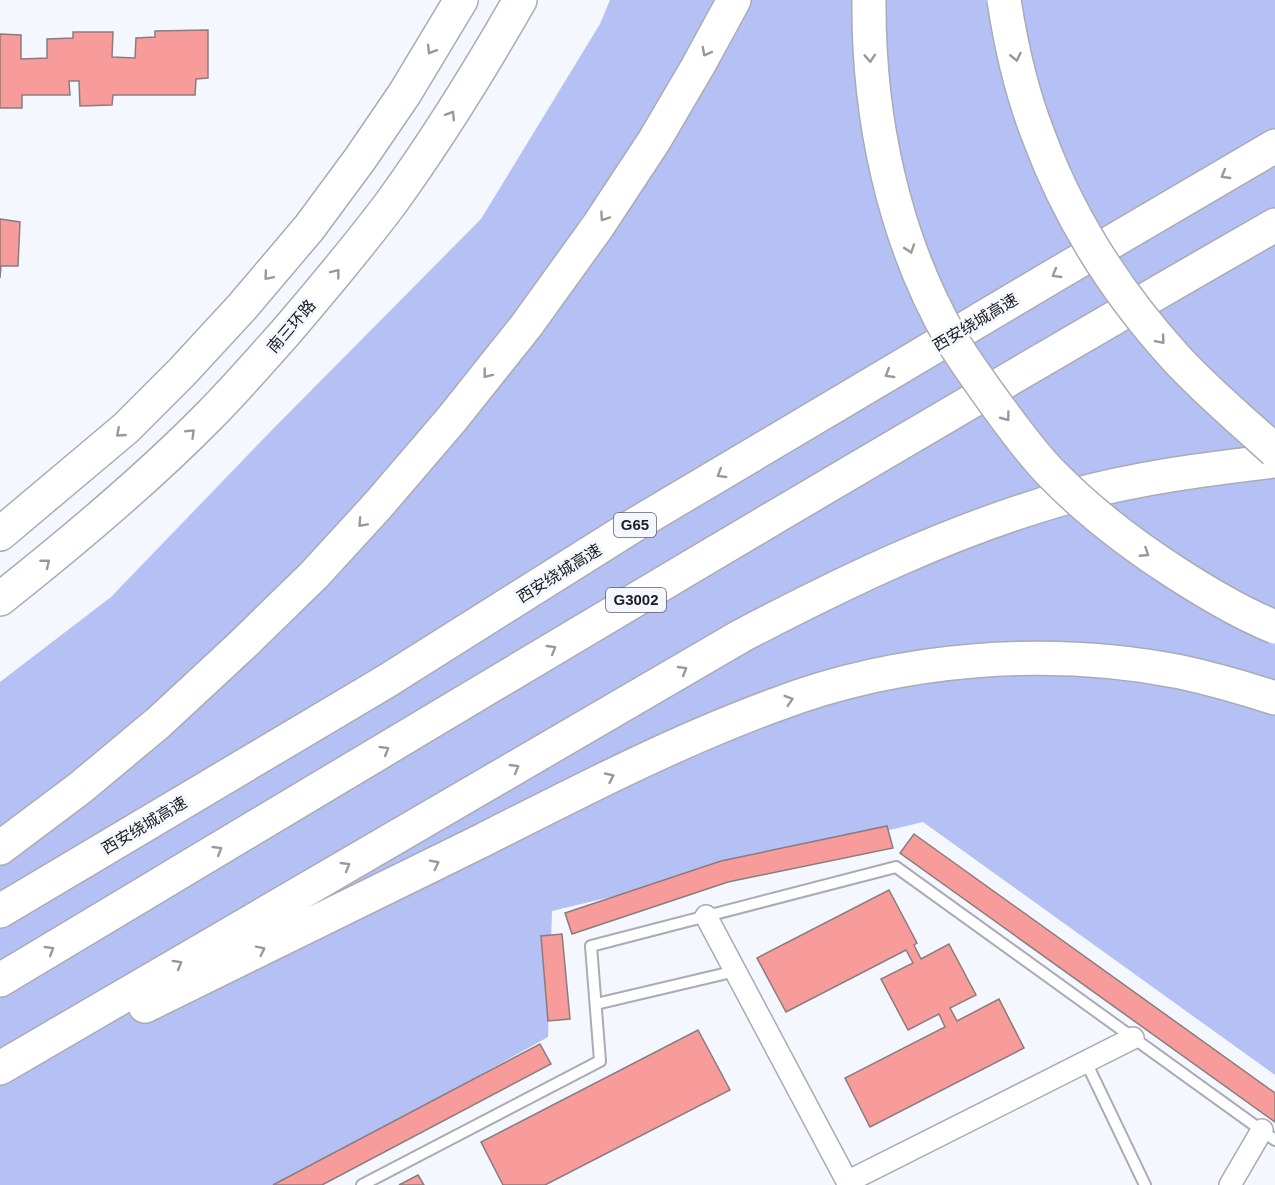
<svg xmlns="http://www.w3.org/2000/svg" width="1275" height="1185" viewBox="0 0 1275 1185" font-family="Arial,'Noto Sans SC',sans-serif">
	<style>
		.green { fill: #b5c0f4 }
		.building { fill: #f79c9b; stroke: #887d7c; stroke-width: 1.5 }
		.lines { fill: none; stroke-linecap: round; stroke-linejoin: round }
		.service-casing { stroke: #a9abb5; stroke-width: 14 }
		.minor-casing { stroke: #a9abb5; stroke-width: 24 }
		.trunk-casing { stroke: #a9abb5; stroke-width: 36 }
		.motorway-casing { stroke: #a9abb5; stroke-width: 36 }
		.service { stroke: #fff; stroke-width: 10 }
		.minor { stroke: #fff; stroke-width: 21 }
		.trunk { stroke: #fff; stroke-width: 33 }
		.motorway { stroke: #fff; stroke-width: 33 }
		.motorway-bridge-casing { stroke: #a9abb5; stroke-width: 36; stroke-linecap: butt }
		.motorway-bridge { stroke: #fff; stroke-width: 33 }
		.oneway { stroke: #99999b }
		.labels { text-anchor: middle; stroke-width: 6; stroke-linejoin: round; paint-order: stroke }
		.shield { fill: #f5f7ff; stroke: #5d5e64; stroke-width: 1.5 }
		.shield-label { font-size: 15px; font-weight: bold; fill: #1c1d21 }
		.street-label { font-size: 16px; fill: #1c1d21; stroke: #f5f7ff }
	</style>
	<rect width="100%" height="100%" fill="#f5f7ff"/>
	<!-- green -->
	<path class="green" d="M610 0H1275V1075L923 822 552 911 548 1037 283 1185H0V682L111 597 270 432 481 219 600 24Z"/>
	<!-- building -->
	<path class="building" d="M208 30V78L196 79 195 95H113L112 105 80 106 79 81H69L70 95H22V108H0V34L21 35V59L47 58V39L73 38V32H113L112 57 135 58 136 38 155 37V31Z
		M0 219 20 222 18 266H1L0 278Z
		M887 826 893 848 728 882 572 934 565 913 721 861Z
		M914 834 1275 1093V1122L900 853Z
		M889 890 917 943 914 945 921 959 949 944 976 995 950 1008 957 1021 999 999 1024 1048 870 1127 845 1078 945 1027 939 1014 908 1030 881 979 913 963 906 950 786 1012 757 958Z
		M562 934 570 1019 548 1021 541 936Z
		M698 1030 730 1090 545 1185H503L481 1142Z
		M540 1044 551 1064 322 1185H273Z
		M418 1175 424 1185H399Z"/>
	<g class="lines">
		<!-- service casing -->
		<g class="service-casing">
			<path id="service" d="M596 1004 736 971
				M1086 1062 1145 1185
				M362 1185 600 1061 591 946 896 867 1275 1140"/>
		</g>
		<!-- minor casing -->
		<g class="minor-casing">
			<path id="minor" d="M706 916 849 1185
				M847 1182 1133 1038
				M1230 1185 1262 1130"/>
		</g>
		<!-- trunk casing -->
		<g class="trunk-casing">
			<path id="trunk" d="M0 534 126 428 182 372 242 307 309 228 360 159 405 93 461 0
				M0 599C72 542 143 483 208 417 235 390 260 361 285 333 321 291 357 248 391 203 438 138 480 70 520 0"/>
		</g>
		<!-- motorway casing -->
		<g class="motorway-casing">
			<path id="motorway" d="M0 848 80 788 158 723 240 647 314 575 379 504 451 420 526 326 598 226 654 141 698 66 734 0
				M0 911 385 682 636 524 1050 278 1275 146
				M0 980C424 726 847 471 1275 225
				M145 1006C258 951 371 896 483 840 578 792 674 742 775 705 900 657 1050 646 1181 672 1213 679 1244 688 1275 698
				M0 1068 741 636C846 581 954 529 1068 497 1135 478 1206 469 1275 461"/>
		</g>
		<!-- service -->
		<use href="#service" class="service"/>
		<!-- minor -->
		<use href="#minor" class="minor"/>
		<!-- trunk -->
		<use href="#trunk" class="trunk"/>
		<!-- motorway -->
		<use href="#motorway" class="motorway"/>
		<!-- motorway-bridge casing -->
		<g class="motorway-bridge-casing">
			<path id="motorway-bridge" d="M869 0C868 116 893 238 952 340 966 363 982 385 998 407 1015 430 1032 454 1052 474 1089 512 1131 544 1176 573 1207 593 1240 613 1275 627
				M1004 0C1011 46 1022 94 1039 137 1069 218 1117 293 1175 357 1206 391 1241 420 1275 451"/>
		</g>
		<!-- motorway-bridge -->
		<use href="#motorway-bridge" class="motorway-bridge"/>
	</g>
	<!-- one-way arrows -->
	<defs><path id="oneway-chevron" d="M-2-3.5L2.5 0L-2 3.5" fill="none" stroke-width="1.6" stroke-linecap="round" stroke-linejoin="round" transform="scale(1.5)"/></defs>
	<g class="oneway">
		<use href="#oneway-chevron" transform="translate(431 50) rotate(121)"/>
		<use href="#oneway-chevron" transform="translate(706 52) rotate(118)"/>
		<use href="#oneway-chevron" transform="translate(1016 57) rotate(77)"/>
		<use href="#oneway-chevron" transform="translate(870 58) rotate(86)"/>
		<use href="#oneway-chevron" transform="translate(451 115) rotate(-58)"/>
		<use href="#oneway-chevron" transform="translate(1225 175) rotate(150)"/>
		<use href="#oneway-chevron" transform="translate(604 217) rotate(124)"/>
		<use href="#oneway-chevron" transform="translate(910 249) rotate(71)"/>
		<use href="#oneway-chevron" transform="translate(336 273) rotate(-52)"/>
		<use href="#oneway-chevron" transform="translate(1056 274) rotate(150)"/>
		<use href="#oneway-chevron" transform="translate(268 276) rotate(130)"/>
		<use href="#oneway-chevron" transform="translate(1161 340) rotate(50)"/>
		<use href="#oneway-chevron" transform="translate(487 374) rotate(128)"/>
		<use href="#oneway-chevron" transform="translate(889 374) rotate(149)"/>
		<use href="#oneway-chevron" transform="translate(1006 417) rotate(53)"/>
		<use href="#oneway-chevron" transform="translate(120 433) rotate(139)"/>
		<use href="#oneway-chevron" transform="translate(191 433) rotate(-44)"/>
		<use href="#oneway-chevron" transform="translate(721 474) rotate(149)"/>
		<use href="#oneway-chevron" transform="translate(362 523) rotate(133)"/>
		<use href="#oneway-chevron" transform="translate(1145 553) rotate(33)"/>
		<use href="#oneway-chevron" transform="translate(46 563) rotate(-39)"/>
		<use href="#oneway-chevron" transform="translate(552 649) rotate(-31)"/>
		<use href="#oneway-chevron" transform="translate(683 670) rotate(-30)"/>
		<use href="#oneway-chevron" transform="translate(789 700) rotate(-17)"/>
		<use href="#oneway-chevron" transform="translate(385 750) rotate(-31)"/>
		<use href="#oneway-chevron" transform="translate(515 768) rotate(-30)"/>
		<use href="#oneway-chevron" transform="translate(610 777) rotate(-25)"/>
		<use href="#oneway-chevron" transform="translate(218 850) rotate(-31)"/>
		<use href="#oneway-chevron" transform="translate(435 864) rotate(-27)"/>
		<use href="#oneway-chevron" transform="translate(346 866) rotate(-30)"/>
		<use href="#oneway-chevron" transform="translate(50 950) rotate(-31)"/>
		<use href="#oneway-chevron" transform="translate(261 950) rotate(-26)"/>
		<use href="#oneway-chevron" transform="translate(178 964) rotate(-30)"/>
	</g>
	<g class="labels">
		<!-- shield labels -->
		<g class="shield">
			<rect x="614" y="513" width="42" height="24" rx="4.5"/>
			<rect x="606" y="588" width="60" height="24" rx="4.5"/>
		</g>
		<g class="shield-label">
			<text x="635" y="530">G65</text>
			<text x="636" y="605">G3002</text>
		</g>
		<!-- street labels -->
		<g class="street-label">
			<text transform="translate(975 322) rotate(-31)" y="6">西安绕城高速</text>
			<text transform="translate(291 326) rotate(-49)" y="6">南三环路</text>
			<text transform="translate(559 573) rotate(-32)" y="6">西安绕城高速</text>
			<text transform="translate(144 825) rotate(-31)" y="6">西安绕城高速</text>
		</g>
	</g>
</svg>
